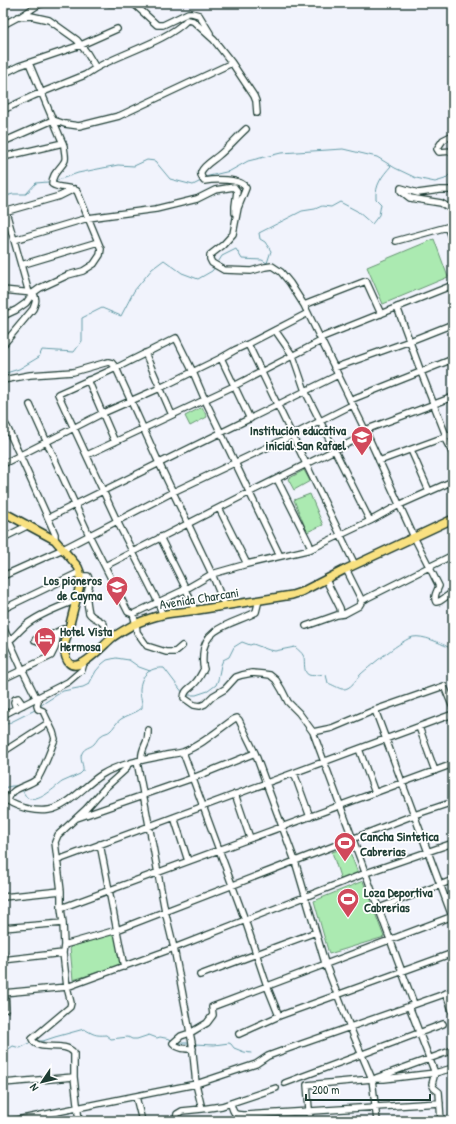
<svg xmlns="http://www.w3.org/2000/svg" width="456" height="1124" viewBox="0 0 456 1124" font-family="'Patrick Hand',sans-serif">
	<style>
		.green { fill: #abeab1; stroke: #659472 }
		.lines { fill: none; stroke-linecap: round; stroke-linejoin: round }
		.stream { stroke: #649ca7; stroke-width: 1 }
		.minor-casing { stroke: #1f3d34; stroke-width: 8 }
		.major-casing { stroke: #1f3d34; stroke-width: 10 }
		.minor { stroke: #fff; stroke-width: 5.5 }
		.major { stroke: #f9e181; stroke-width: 7 }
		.labels { text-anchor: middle; stroke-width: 3.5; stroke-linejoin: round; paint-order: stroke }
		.poi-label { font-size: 13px; font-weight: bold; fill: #1f3d34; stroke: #fff; text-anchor: start }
		.street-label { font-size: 13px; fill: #1f3d34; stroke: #fff }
	</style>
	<rect width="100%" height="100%" fill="#f1f3fc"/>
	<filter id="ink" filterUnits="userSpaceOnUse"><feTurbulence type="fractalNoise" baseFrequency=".025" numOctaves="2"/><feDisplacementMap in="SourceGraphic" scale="8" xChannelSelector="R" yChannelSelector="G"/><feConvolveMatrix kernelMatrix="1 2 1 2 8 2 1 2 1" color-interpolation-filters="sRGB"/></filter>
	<g filter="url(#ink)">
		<!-- green -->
		<path class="green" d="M434 239 448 277 383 304 367 267Z
			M202 407 207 417 190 426 185 416Z
			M304 470 310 481 294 490 288 479Z
			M310 494 323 525 307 532 294 500Z
			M348 847 358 873 341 880 332 852Z
			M363 881 384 937 329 954 314 901Z
			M115 933 121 964 119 966 73 980 70 947Z"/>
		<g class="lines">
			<!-- stream -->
			<path class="stream" d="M205 177 230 171 248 161 281 153 343 149 377 157 395 168 416 178 435 182 445 179 453 171
				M55 181 78 173 118 165 134 166 147 160 155 161 170 179 193 185 201 181
				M3 197 13 194H26L36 183 48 182
				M217 264 222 256 236 249 242 259 262 260 267 263 271 251 265 242 260 239 259 233 302 211 315 209 322 206 331 207 340 202 357 211 372 224 379 215 381 204 376 199C375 185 382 176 391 166
				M3 374 19 369 39 357 42 350 74 352 82 341V318L102 308 121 316 134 291 152 269 164 260 182 273 198 279 212 271 215 267
				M188 695H196L208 691 216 685 218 680 221 665 223 660 229 657 234 647 242 642 250 645 253 644 269 650 275 651 295 647C298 650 302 652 304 657 305 662 303 673 309 675 315 677 320 673 326 675L328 683C331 684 340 689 342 689 351 690 356 679 361 674 370 666 403 639 413 637 423 635 440 643 448 647L452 648 453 647
				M39 707 44 703 63 691 83 687 89 684 96 671 102 664 107 660 116 658 129 660 139 667 150 671
				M3 726 37 709
				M3 788 12 786H18
				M22 790C24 793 26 798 30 799 40 802 55 787 62 782 68 779 74 777 80 774L83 771C84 765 79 759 82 753 85 747 90 748 94 744 97 741 98 737 102 735 104 733 108 733 110 731 114 728 116 722 121 719 127 715 136 713 142 708 143 702 140 697 140 691 140 676 149 667 164 668L183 693
				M37 1041H43L55 1037 84 1029C93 1034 95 1036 106 1035L111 1039 128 1037 132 1039H137L149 1035 157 1038 160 1037 170 1039 172 1041
				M176 1043H189
				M194 1044 214 1045 229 1043 231 1044 234 1048 244 1052 251 1053
				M3 1053 13 1046 20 1048 32 1042
				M179 1119 184 1118 187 1121"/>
			<!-- minor casing -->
			<g class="minor-casing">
				<path id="minor" d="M110 3H120
					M133 3 157 25H163L188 13H192L199 15 210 33
					M452 3 453 4
					M20 17 38 5 44 3
					M3 25 18 17 31 16 49 20 77 40 87 53 96 68C122 53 167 41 187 20L193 21 214 40 232 63 254 96 256 101 257 113
					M3 74 19 66 81 45 117 29
					M3 110 33 96 85 75 96 68
					M246 129C236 138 228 148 218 156 212 161 204 165 201 172 200 175 202 178 204 181 214 179 241 178 246 188L238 208 233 234 223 245 210 255V259L212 263 224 270 251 271 265 267 272 266 281 272 290 283 304 305 367 434 414 537 439 586C437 591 433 597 436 602L440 601 453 592
					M453 135 443 140 437 149 439 152 453 151
					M3 142 53 120 65 124 79 126 119 116 232 63
					M3 157 63 143
					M453 190H440L418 193 401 188V191L410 198 441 203 453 210
					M4 212 60 196 74 189
					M6 212 29 293
					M14 240 88 218 156 209 197 199 215 190 234 187 237 191 235 206V213
					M396 241 447 227 453 242
					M21 265 98 242
					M3 290 33 293C37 298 36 302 33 309L3 345
					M304 305 366 281 381 314
					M397 307 421 372 445 433 446 441 453 454
					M3 316 16 310 26 303 33 293 40 288 68 275 83 271 94 264 100 255 101 249 77 191C69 186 59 189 52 184 52 172 62 168 65 160 66 156 64 150 64 146L29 63
					M275 330 293 356 305 391 370 521
					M320 338 453 285
					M248 344 355 565
					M145 353 172 415
					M221 358 250 419
					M334 368 410 341 453 324
					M3 380 30 375 73 372 108 362 112 363 116 368 159 463 212 574 225 606
					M88 380 115 442
					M350 400 453 359
					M30 405 89 535 128 612 133 614 186 589 212 574 247 564 311 549 370 521 399 505 453 481
					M3 421 7 427 48 518 55 534V540
					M365 430 453 397
					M411 450 429 491
					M87 455 234 386 321 341
					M379 461 453 434
					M3 464 103 413 160 388 221 358 235 350 248 344 308 313
					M277 479 309 543 311 549
					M219 508 247 564
					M48 518 338 375
					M160 537 186 589 195 611
					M3 538 29 525
					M105 566 250 492 367 434
					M346 569 362 601
					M3 576 63 549 173 492 283 440 352 405
					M80 576H88C91 582 89 587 87 593 86 599 88 608 89 613 93 619 100 619 104 624V625
					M326 580 340 608 341 614
					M259 600 256 612C237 623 204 626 203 654 203 660 202 664 204 669 201 674 199 679 195 683 190 689 184 690 184 698L194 705 200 706 205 704 213 696 225 689 236 677 242 675 252 673 263 674 270 675 276 680 282 690 288 702 299 713 313 732 414 1004
					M3 609 80 572
					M133 614 136 624 137 632 147 646 166 652H175L182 646
					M162 614 158 602 117 521 58 394 116 368 176 338 193 372 205 400 280 556
					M306 626 337 615 344 614 359 606 362 601 367 598 453 555
					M3 627 22 669 38 701 37 706 38 709 43 711 53 732 55 739C52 746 41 776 37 779 27 788 11 786 8 801 19 808 36 812 49 810 68 807 85 785 101 775 118 764 143 760 162 756 169 754 176 754 183 752 202 745 218 730 234 719L237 718 239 720 255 753 266 783 295 861 325 963 350 1027 372 1079 377 1121
					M35 640 41 642C49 637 58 629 69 628
					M3 645C14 639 18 631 27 624 41 613 60 607 76 600
					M3 679 51 656 55 648 58 632
					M16 709 14 702 15 699 18 698 23 705
					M375 710 453 919
					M3 715 68 682 82 670 84 663
					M419 727 435 771
					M313 732 332 728 375 710 444 686 453 708
					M359 749 375 793
					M3 752 48 723
					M183 752 245 920 267 986 279 1016
					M142 760C140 753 145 746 147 740 148 737 148 733 148 730
					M137 761 165 911 174 948 192 1043 196 1084 202 1109
					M294 773 310 817
					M235 794 250 838
					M174 817 188 861
					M77 818 193 778 255 753
					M100 844 124 967
					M58 860 453 714
					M3 897 61 891
					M61 908 453 764
					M379 908 453 880
					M3 928 63 923
					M64 945 117 930 414 815 453 802
					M3 952 6 1009
					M3 960 63 953
					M200 975 316 932
					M3 993 67 987 174 948 366 873 453 843
					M446 993 453 1013
					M409 1006 435 1073 432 1084 434 1088 439 1092 441 1121
					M239 1034 279 1016 453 953
					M193 1049C186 1049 178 1049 173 1043L181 1036 190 1033 207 1023 213 1015 212 1007 453 916
					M376 1078 453 1050
					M3 1083 74 1077
					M285 1083 443 1024
					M136 1097 142 1121
					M231 1103C233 1115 235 1115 247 1115L440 1103
					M12 1121 196 1084 256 1064 268 1056 290 1048 453 991
					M79 1121 74 1077V1053C64 1040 38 1053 32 1039L70 1007 71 1003 67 987 63 953 64 945 63 923 61 908V891L55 842 58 835 86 809 105 788 126 769 128 764
					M177 1121 176 1120 177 1114 182 1111 202 1109 222 1106 276 1088
					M310 1121 307 1085 372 1079H384L435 1073 453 1068"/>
			</g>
			<!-- major casing -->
			<g class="major-casing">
				<path id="major" d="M3 512 55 540 78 567 80 572V585L64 647C67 688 99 649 112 638 118 633 126 629 133 625 142 621 152 617 162 615 173 612 186 612 198 610 229 605 261 600 292 595L301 592 346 569 453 519"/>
			</g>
			<!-- minor -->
			<use href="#minor" class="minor"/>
			<!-- major -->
			<use href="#major" class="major"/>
		</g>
	</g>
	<!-- icons -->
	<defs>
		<g id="school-pin" transform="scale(1.15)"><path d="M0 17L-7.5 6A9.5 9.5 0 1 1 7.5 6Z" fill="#d1495b" stroke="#fff"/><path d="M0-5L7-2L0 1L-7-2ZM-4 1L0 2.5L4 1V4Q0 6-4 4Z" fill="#fff"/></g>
		<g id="hotel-pin" transform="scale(1.15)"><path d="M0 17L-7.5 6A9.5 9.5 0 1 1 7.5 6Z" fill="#d1495b" stroke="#fff"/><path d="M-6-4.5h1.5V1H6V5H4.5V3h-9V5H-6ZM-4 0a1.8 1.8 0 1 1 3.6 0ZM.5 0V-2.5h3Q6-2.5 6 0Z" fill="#fff"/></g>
		<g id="stadium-pin" transform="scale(1.15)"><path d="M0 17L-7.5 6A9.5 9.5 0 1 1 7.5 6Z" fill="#d1495b" stroke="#fff"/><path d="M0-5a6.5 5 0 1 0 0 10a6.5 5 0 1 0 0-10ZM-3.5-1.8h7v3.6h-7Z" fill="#fff"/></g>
	</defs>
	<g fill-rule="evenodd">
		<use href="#school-pin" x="362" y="437"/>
		<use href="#school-pin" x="117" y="587"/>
		<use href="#hotel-pin" x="45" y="638"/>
		<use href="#stadium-pin" x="345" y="843"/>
		<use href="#stadium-pin" x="348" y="899"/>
	</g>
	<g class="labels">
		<!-- poi labels -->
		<g class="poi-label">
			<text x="346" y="435" text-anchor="end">Institución educativa<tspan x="346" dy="15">inicial San Rafael</tspan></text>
			<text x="102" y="585" text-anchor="end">Los pioneros<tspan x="102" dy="15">de Cayma</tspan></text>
			<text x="60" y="636">Hotel Vista<tspan x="60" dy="15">Hermosa</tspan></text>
			<text x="360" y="841">Cancha Sintetica<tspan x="360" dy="15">Cabrerias</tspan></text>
			<text x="364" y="897">Loza Deportiva<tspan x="364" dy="15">Cabrerias</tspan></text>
		</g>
		<!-- street labels -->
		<g class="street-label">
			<text transform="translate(199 598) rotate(-9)" y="5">Avenida Charcani</text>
		</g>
	</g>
	<!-- margin -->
	<rect width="456" height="1124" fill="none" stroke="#fff" stroke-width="16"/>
	<rect x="8" y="8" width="440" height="1108" fill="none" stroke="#1f3d34" stroke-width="1.5" filter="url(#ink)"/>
	<!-- north arrow -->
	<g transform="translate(42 1082) rotate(235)" stroke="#ffffff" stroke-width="3" paint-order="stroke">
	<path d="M0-3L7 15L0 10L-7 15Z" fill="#1f3d34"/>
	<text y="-6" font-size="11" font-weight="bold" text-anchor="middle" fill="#1f3d34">N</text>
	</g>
	<!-- scale -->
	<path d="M306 1094v6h124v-6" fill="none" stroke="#1f3d34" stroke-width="2"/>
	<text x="312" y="1094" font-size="12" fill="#1f3d34" stroke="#ffffff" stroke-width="3" paint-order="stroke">200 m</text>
</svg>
